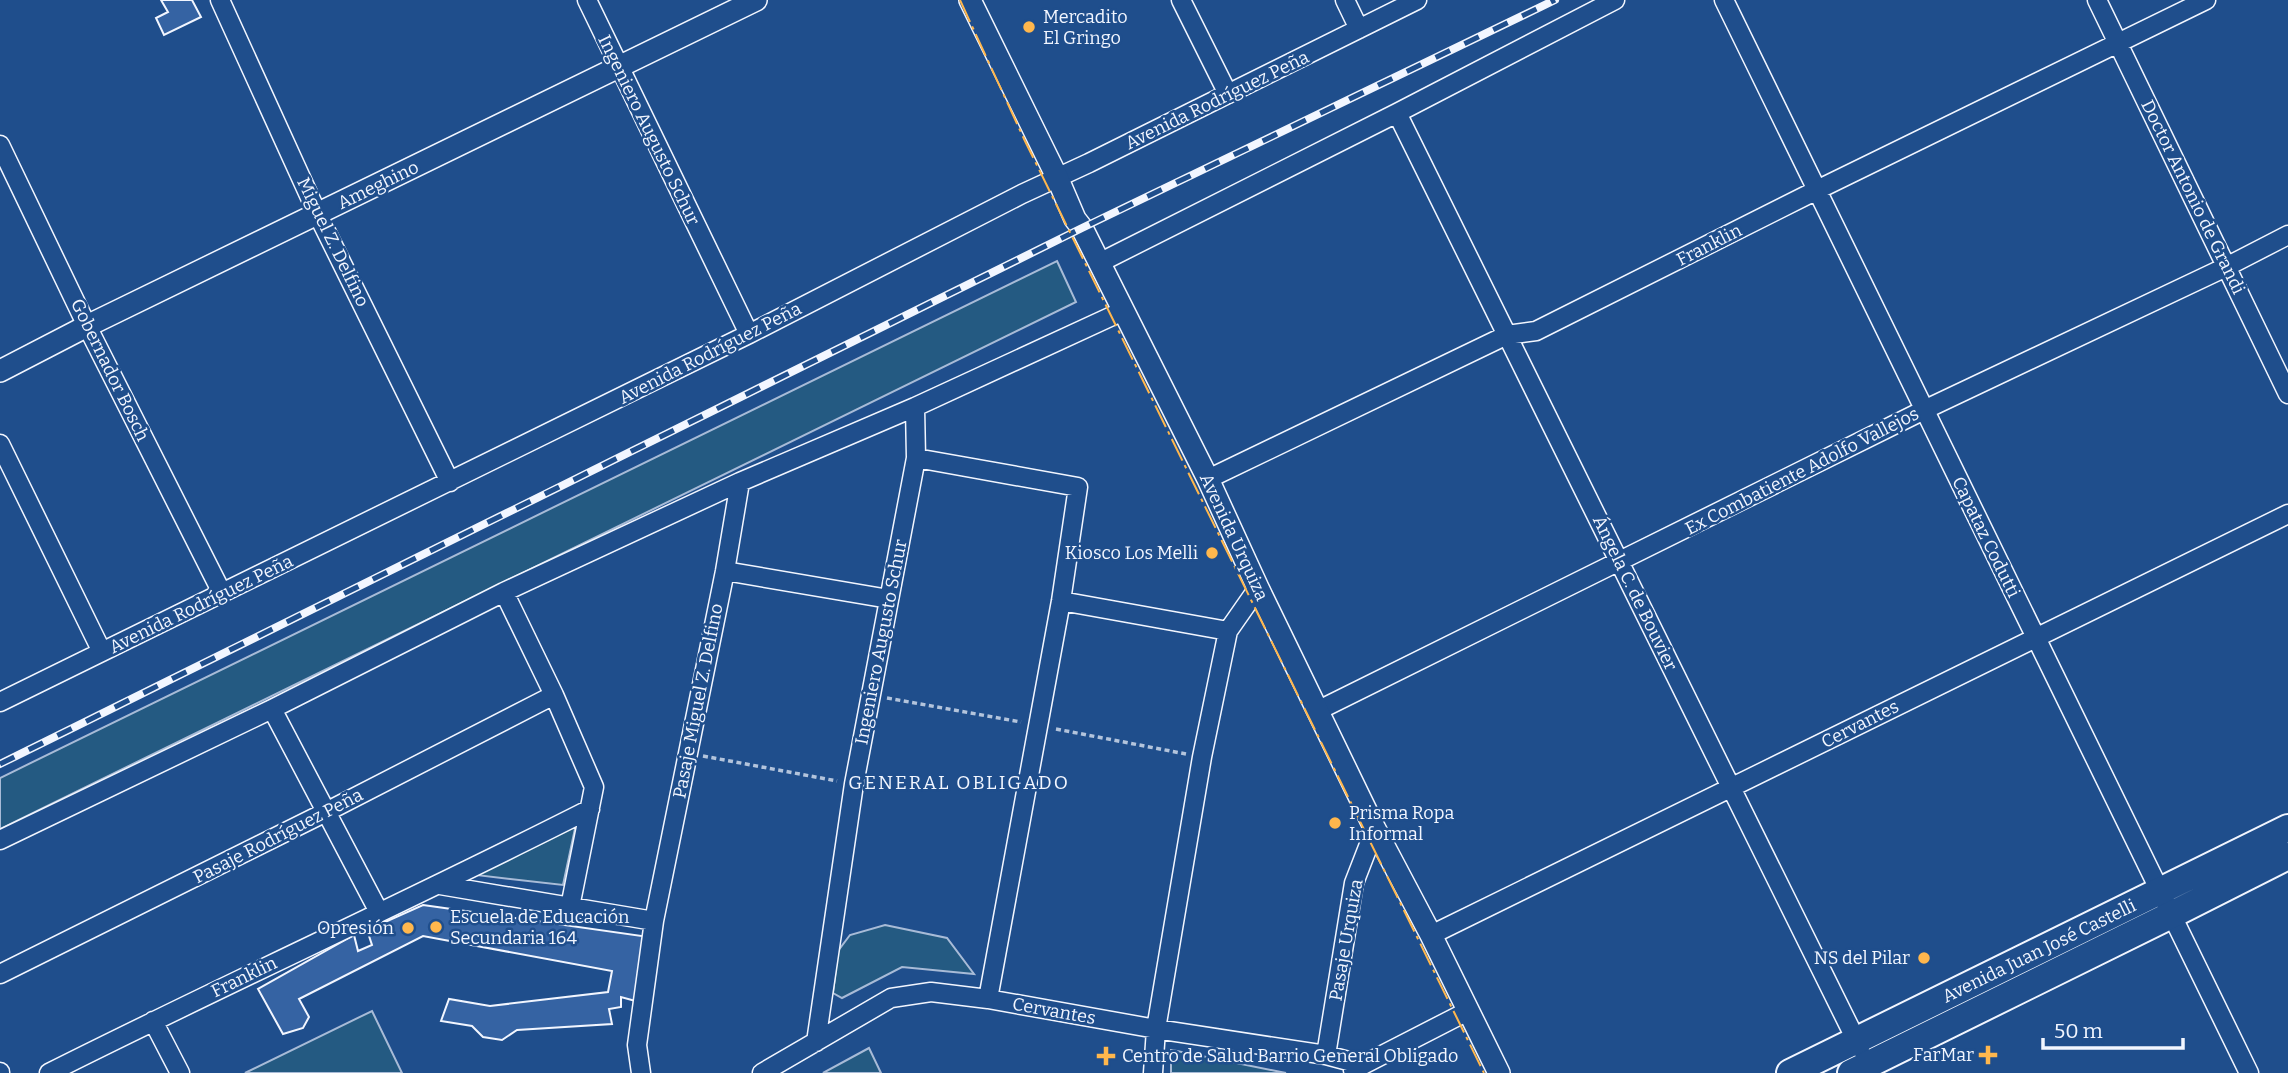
<svg xmlns="http://www.w3.org/2000/svg" width="2288" height="1073" viewBox="0 0 2288 1073" font-family="Bitter,serif">
	<style>
		.green { fill: #245a82; stroke: #a8bbd7; stroke-width: 2 }
		.building { fill: #3563a3; stroke: #f2f6ff; stroke-width: 2 }
		.lines { fill: none; stroke-linecap: round; stroke-linejoin: round }
		.minor-casing { stroke: #f2f6ff; stroke-width: 21 }
		.tertiary-casing { stroke: #f2f6ff; stroke-width: 24 }
		.primary-casing { stroke: #f2f6ff; stroke-width: 30 }
		.path { stroke: #b3c4dc; stroke-width: 3.5; stroke-dasharray: 5 3.5; stroke-linecap: butt }
		.minor { stroke: #1f4e8c; stroke-width: 18 }
		.tertiary { stroke: #1f4e8c; stroke-width: 21 }
		.primary { stroke: #1f4e8c; stroke-width: 26 }
		.rail-casing { stroke: #f2f6ff; stroke-width: 8 }
		.rail { stroke: #1f4e8c; stroke-width: 5; stroke-dasharray: 16; stroke-linecap: butt }
		.power { stroke: #ffb74d; stroke-width: 2; stroke-dasharray: 24 5 3.5 5; stroke-linecap: butt }
		.poi-dot { fill: #ffb74d; stroke: #1f4e8c; stroke-width: 2.5 }
		.labels { text-anchor: middle; stroke-width: 5; stroke-linejoin: round; paint-order: stroke }
		.poi-label { font-size: 18px; fill: #f2f6ff; stroke: #1f4e8c; text-anchor: start }
		.street-label { font-size: 18px; fill: #f2f6ff; stroke: #1f4e8c }
		.neighbourhood-label { font-size: 19px; letter-spacing: 2px; fill: #f2f6ff; stroke: #1f4e8c }
	</style>
	<rect width="100%" height="100%" fill="#1f4e8c"/>
	<!-- green -->
	<path class="green" d="M1057 261 1076 302 0 829V778Z
		M576 824 563 885 476 875Z
		M885 925 947 938 974 974 902 967 842 998 833 993 838 951 850 935Z
		M372 1011 402 1073H245Z
		M869 1048 881 1073H823Z
		M1171 1050H1172L1286 1073H1171Z"/>
	<!-- building -->
	<path class="building" d="M161 0H192L201 17 164 35 156 18 168 12Z
		M423 905 649 937 639 1002 621 997V1007L609 1009 612 1024 517 1030 502 1040 483 1037 472 1026 441 1021 449 999 490 1006 608 992 612 971 423 936 299 999 309 1017 303 1028 283 1034 258 989 354 935 358 951 372 945 367 930Z"/>
	<g class="lines">
		<!-- minor casing -->
		<g class="minor-casing">
			<path id="minor" d="M220 0 318 215 450 482
				M587 0 749 334
				M1181 0 1228 94
				M1345 0 1359 29
				M1724 0 2249 1073
				M2097 0 2288 394
				M1397 113 1860 1048
				M0 145 87 326 222 593
				M1099 263 1397 113 1615 0
				M0 444 102 652
				M916 458 1078 487 1061 601 988 999
				M1208 479 1507 335 1536 331 1817 190 2206 0
				M725 571 889 599
				M504 592 554 695 594 787 570 907
				M1061 601 1228 631
				M0 702 749 334 1022 194 1089 163 1417 0
				M272 709 379 912
				M1317 711 1924 410 2226 267 2288 235
				M0 840 272 709 504 592 740 482 915 407 1123 311
				M440 885 654 921
				M1431 935 2288 514
				M0 974 328 811 554 695
				M153 1021 180 1073
				M816 1042 854 784 916 458 915 407
				M1326 1055 1354 883 1375 829
				M1353 1070 1468 1011
				M0 1072V1073
				M49 1073C228 983 411 900 590 809
				M641 1073 637 1045 654 921 725 571 740 482
				M762 1073 891 998 931 992 988 999 1156 1029 1326 1055 1363 1065
				M1153 1073 1156 1029 1202 757 1228 631 1258 588"/>
		</g>
		<!-- tertiary casing -->
		<g class="tertiary-casing">
			<path id="tertiary" d="M970 0 1057 177 1075 219 1082 228 1208 479 1258 588 1375 829 1431 935 1499 1073
				M0 371 87 326 756 0"/>
		</g>
		<!-- primary casing -->
		<g class="primary-casing">
			<path id="primary" d="M1790 1073 2288 828
				M1851 1073 2171 915 2288 856"/>
		</g>
		<!-- path -->
		<path class="path" d="M887 698 1021 722
			M1056 729 1186 754
			M703 756 837 781"/>
		<!-- minor -->
		<use href="#minor" class="minor"/>
		<!-- tertiary -->
		<use href="#tertiary" class="tertiary"/>
		<!-- primary -->
		<use href="#primary" class="primary"/>
		<!-- rail casing -->
		<g class="rail-casing">
			<path id="rail" d="M0 764 1082 228 1555 0"/>
		</g>
		<!-- rail -->
		<use href="#rail" class="rail"/>
		<!-- power -->
		<path class="power" d="M960 0 1025 141 1484 1073"/>
	</g>
	<!-- markers -->
	<g class="poi-dot">
		<circle cx="1029" cy="27" r="7"/>
		<circle cx="1212" cy="553" r="7"/>
		<circle cx="1335" cy="823" r="7"/>
		<circle cx="436" cy="927" r="7"/>
		<circle cx="408" cy="928" r="7"/>
		<circle cx="1924" cy="958" r="7"/>
		<path d="M1984.5 1044.5h7v7h7v7h-7v7h-7v-7h-7v-7h7z"/>
		<path d="M1102.5 1045.5h7v7h7v7h-7v7h-7v-7h-7v-7h7z"/>
	</g>
	<g class="labels">
		<!-- poi labels -->
		<g class="poi-label">
			<text x="1043" y="23">Mercadito<tspan x="1043" dy="21">El Gringo</tspan></text>
			<text x="1198" y="559" text-anchor="end">Kiosco Los Melli</text>
			<text x="1349" y="819">Prisma Ropa<tspan x="1349" dy="21">Informal</tspan></text>
			<text x="450" y="923">Escuela de Educación<tspan x="450" dy="21">Secundaria 164</tspan></text>
			<text x="394" y="934" text-anchor="end">Opresión</text>
			<text x="1910" y="964" text-anchor="end">NS del Pilar</text>
			<text x="1974" y="1061" text-anchor="end">FarMar</text>
			<text x="1122" y="1062">Centro de Salud Barrio General Obligado</text>
		</g>
		<!-- street labels -->
		<g class="street-label">
			<text transform="translate(1217 100) rotate(-26)" y="6">Avenida Rodríguez Peña</text>
			<text transform="translate(649 130) rotate(64)" y="6">Ingeniero Augusto Schur</text>
			<text transform="translate(378 185) rotate(-26)" y="6">Ameghino</text>
			<text transform="translate(2193 197) rotate(64)" y="6">Doctor Antonio de Grandi</text>
			<text transform="translate(333 242) rotate(64)" y="6">Miguel Z. Delfino</text>
			<text transform="translate(1709 245) rotate(-27)" y="6">Franklin</text>
			<text transform="translate(710 353) rotate(-27)" y="6">Avenida Rodríguez Peña</text>
			<text transform="translate(110 370) rotate(64)" y="6">Gobernador Bosch</text>
			<text transform="translate(1802 471) rotate(-27)" y="6">Ex Combatiente Adolfo Vallejos</text>
			<text transform="translate(1234 537) rotate(65)" y="6">Avenida Urquiza</text>
			<text transform="translate(1986 537) rotate(64)" y="6">Capataz Codutti</text>
			<text transform="translate(1635 593) rotate(64)" y="6">Ángela C. de Bouvier</text>
			<text transform="translate(201 604) rotate(-26)" y="6">Avenida Rodríguez Peña</text>
			<text transform="translate(881 642) rotate(-79)" y="6">Ingeniero Augusto Schur</text>
			<text transform="translate(698 701) rotate(-79)" y="6">Pasaje Miguel Z. Delfino</text>
			<text transform="translate(1860 724) rotate(-27)" y="6">Cervantes</text>
			<text transform="translate(278 836) rotate(-27)" y="6">Pasaje Rodríguez Peña</text>
			<text transform="translate(1346 940) rotate(-80)" y="6">Pasaje Urquiza</text>
			<text transform="translate(2039 951) rotate(-26)" y="6">Avenida Juan José Castelli</text>
			<text transform="translate(244 977) rotate(-26)" y="6">Franklin</text>
			<text transform="translate(1054 1011) rotate(10)" y="6">Cervantes</text>
		</g>
		<!-- neighbourhood labels -->
		<g class="neighbourhood-label">
			<text x="959" y="789">GENERAL OBLIGADO</text>
		</g>
	</g>
	<!-- scale -->
	<path d="M2043 1038v10h140v-10" fill="none" stroke="#f2f6ff" stroke-width="3.5"/>
	<text x="2054" y="1038" font-size="21" fill="#f2f6ff" stroke="#1f4e8c" stroke-width="5" paint-order="stroke">50 m</text>
</svg>
